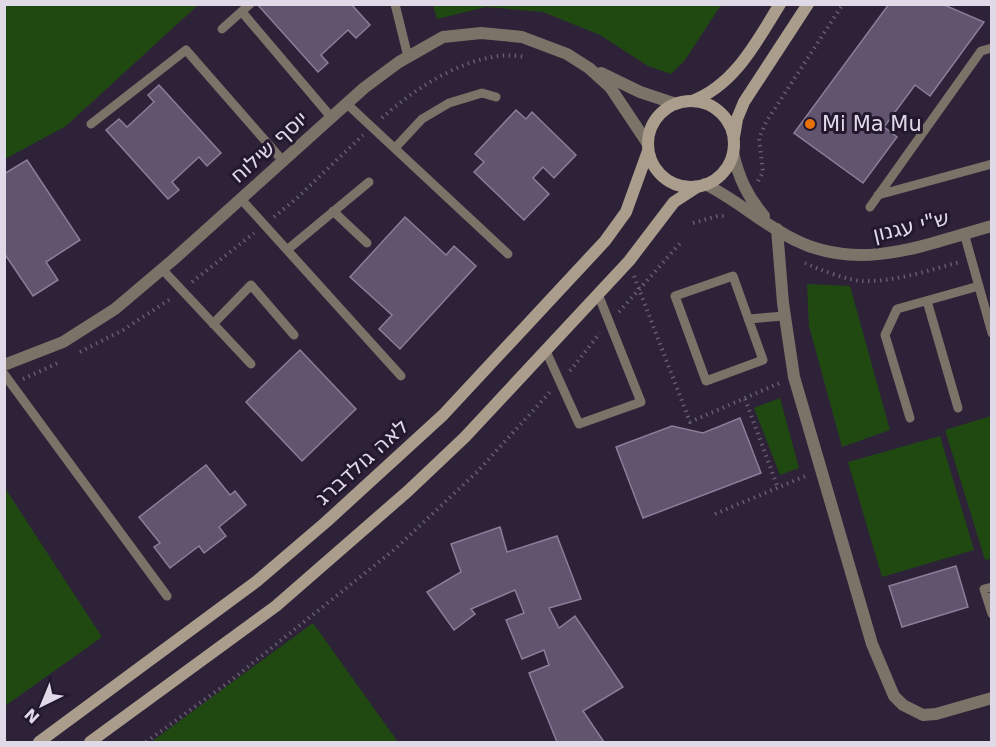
<svg xmlns="http://www.w3.org/2000/svg" width="996" height="747" viewBox="0 0 996 747" font-family="'DejaVu Sans','Noto Sans Hebrew',sans-serif">
	<style>
		.green { fill: #204912 }
		.building { fill: #60546e; stroke: #8a7e99; stroke-width: 1.5 }
		.lines { fill: none; stroke-linecap: round; stroke-linejoin: round }
		.path { stroke: #665d70; stroke-width: 4; stroke-dasharray: 1.5 4.5; stroke-linecap: butt }
		.lane { stroke: #7b7268; stroke-width: 9 }
		.street { stroke: #7b7268; stroke-width: 12 }
		.secondary { stroke: #ab9d8c; stroke-width: 12 }
		.food-dot { fill: #e8710a; stroke: #23182e; stroke-width: 2 }
		.labels { text-anchor: middle; stroke-width: 6; stroke-linejoin: round; paint-order: stroke }
		.poi-label { font-size: 21px; fill: #e0d9e8; stroke: #23182e; text-anchor: start }
		.street-label { font-size: 21px; fill: #e0d9e8; stroke: #23182e }
	</style>
	<rect width="100%" height="100%" fill="#2d2238"/>
	<!-- green -->
	<path class="green" d="M5 4H198V5L66 126 5 159Z
		M433 5V4L721 5 685 60 671 74 648 66 600 35 543 12 486 7 437 19Z
		M807 284 850 286 890 430 842 447 809 326Z
		M780 398 799 468 780 475 754 408Z
		M991 416 992 558 985 560 945 430Z
		M940 436 974 550 882 577 848 462Z
		M5 488 102 637 5 706H4Z
		M313 623 398 742H151Z"/>
	<!-- building -->
	<path class="building" d="M257 4H351L370 25 356 38 348 30 321 55 328 63 318 72Z
		M889 4H942L984 22 930 96 915 85 884 127 897 137 863 183 794 133Z
		M159 85 221 153 207 166 199 157 172 182 179 190 168 199 106 130 119 119 127 127 154 102 148 95Z
		M516 110 526 119 532 112 576 155 554 178 543 167 533 178 549 194 524 220 474 172 484 162 475 154Z
		M27 160 80 240 46 262 58 280 33 296 4 253V174Z
		M405 217 446 255 454 246 476 266 400 349 379 329 392 315 350 277Z
		M300 350 356 409 302 461 246 402Z
		M740 418 761 473 643 518 616 447 672 426 703 433Z
		M206 465 230 495 235 491 246 505 219 527 226 536 204 553 199 546 170 568 154 547 160 543 139 517Z
		M500 527 507 552 557 536 581 599 549 608 559 628 575 616 623 687 583 711 604 742H557L529 673 549 665 544 650 522 659 506 620 524 613 515 590 471 609 475 614 454 630 427 592 461 572 451 544Z
		M956 566 968 607 902 627 889 586Z"/>
	<g class="lines">
		<!-- path -->
		<path class="path" d="M382 118C416 87 477 47 525 57
			M758 181 763 172 759 138 766 122 843 4
			M274 217 297 198 363 135
			M693 223 718 216H728
			M805 263C818 269 849 281 863 281 894 282 930 270 960 262
			M634 276 690 422 782 382
			M192 282 254 233
			M619 312 682 241
			M80 352 123 330 172 298
			M570 371 600 333
			M23 379 60 362
			M745 399 778 488
			M715 514 808 475
			M146 742 229 682 395 549 478 471 550 392"/>
		<!-- lane -->
		<path class="lane" d="M395 4 408 57
			M242 12 331 117
			M222 29 250 4
			M346 103 508 254
			M91 124 186 50 283 161
			M395 148 422 119 449 103 482 93 496 97
			M878 195 992 164
			M241 199 401 376
			M870 207 981 51 992 48
			M333 211 367 243
			M964 233 992 333
			M287 250 369 182
			M162 269 251 364
			M733 276 763 360 706 381 675 296Z
			M927 301 958 408
			M748 319 784 316
			M213 324 251 285 294 335
			M546 351 579 424 641 402 598 294
			M4 374 167 596
			M910 418 885 335 897 309 979 286
			M992 587 984 589 992 614"/>
		<!-- street -->
		<path class="street" d="M601 73 640 92 676 104
			M733 153C739 178 747 196 764 216
			M705 184C737 200 764 225 795 240 861 273 926 244 992 226
			M777 229 783 303 794 377 872 644 894 696 903 705 923 715 936 714 992 698
			M4 365 63 342 115 309 174 259 364 88 399 62 443 37 481 33 522 37 567 54 589 68 610 87 648 144"/>
		<!-- secondary -->
		<path class="secondary" d="M692 101C735 85 757 41 780 4
			M648 144a43 43 0 1 1 86 0a43 43 0 1 1-86 0Z
			M734 137 737 119 744 102 808 4
			M39 742 257 581 326 522 443 415 605 241 626 212 648 151
			M90 742 276 606 408 491 465 437 629 261 674 202 697 187"/>
	</g>
	<!-- markers -->
	<circle class="food-dot" cx="810" cy="124" r="6"/>
	<g class="labels">
		<!-- poi labels -->
		<g class="poi-label">
			<text x="822" y="131">Mi Ma Mu</text>
		</g>
		<!-- street labels -->
		<g class="street-label">
			<text transform="translate(269 147) rotate(-42)" y="7">יוסף שילוח</text>
			<text transform="translate(911 226) rotate(-13)" y="7">ש"י עגנון</text>
			<text transform="translate(362 462) rotate(-42)" y="7">לאה גולדברג</text>
		</g>
	</g>
	<!-- border -->
	<rect width="996" height="747" fill="none" stroke="#e0d9e8" stroke-width="12"/>
	<!-- north arrow -->
	<g transform="translate(42 705) rotate(223)" stroke="#23182e" stroke-width="4.5" paint-order="stroke">
	<path d="M0-4.5L10 22L0 15L-10 22Z" fill="#e0d9e8"/>
	<text y="-9" font-size="16" font-weight="bold" text-anchor="middle" fill="#e0d9e8">N</text>
	</g>
</svg>
